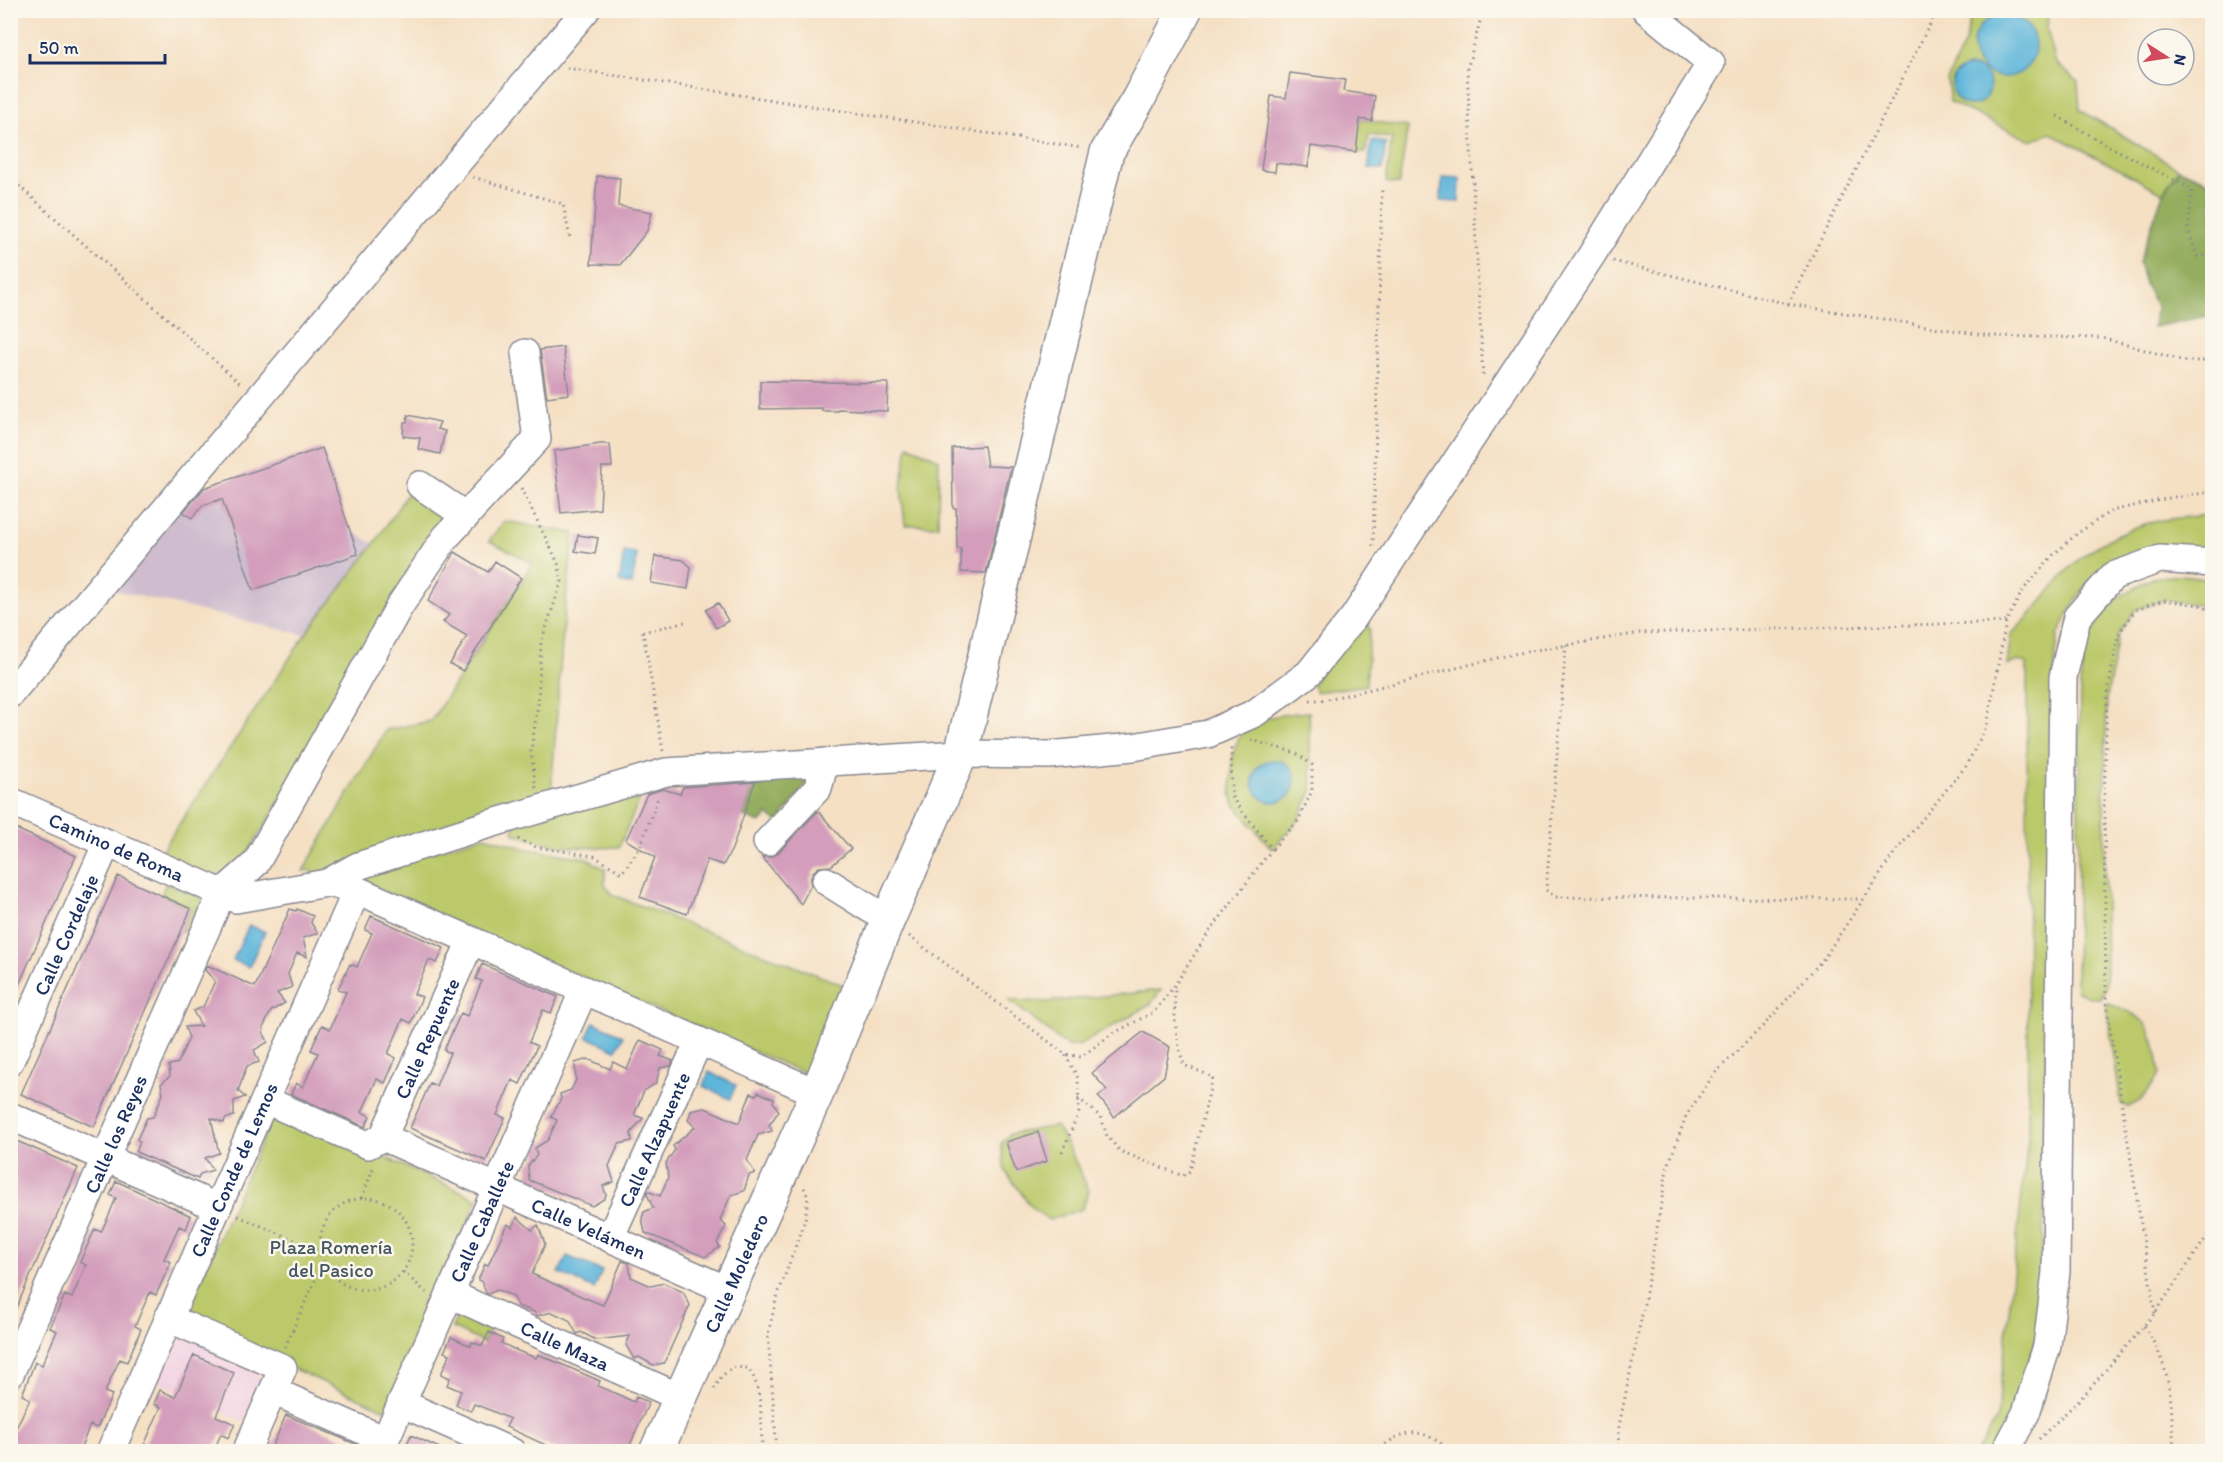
<svg xmlns="http://www.w3.org/2000/svg" width="2223" height="1462" viewBox="0 0 2223 1462" font-family="Itim,sans-serif">
	<style>
		.built { fill: #f2cfe1 }
		.industrial { fill: #cfbdcf }
		.green { fill: #bbc96b; stroke: #6b7c64; stroke-width: 1.5 }
		.forest { fill: #94ad5f; stroke: #586e5e; stroke-width: 1.5 }
		.water { fill: #5db5da; stroke: #3c729c; stroke-width: 1.5 }
		.building { fill: #d39dbb }
		.lines { fill: none; stroke-linecap: round; stroke-linejoin: round }
		.minor-casing { stroke: #888891; stroke-width: 30 }
		.major-casing { stroke: #888891; stroke-width: 36 }
		.path { stroke: #888891; stroke-width: 3; stroke-dasharray: 1.5 4.5; stroke-linecap: butt }
		.minor { stroke: #fff; stroke-width: 27 }
		.major { stroke: #fff; stroke-width: 33 }
		.labels { text-anchor: middle; stroke-width: 5; stroke-linejoin: round; paint-order: stroke }
		.street-label { font-size: 20px; fill: #1b2f5e; stroke: #fbf7ec }
		.park-label { font-size: 20px; fill: #435661; stroke: #fbf7ec }
	</style>
	<rect width="100%" height="100%" fill="#fbf7ec"/>
	<filter id="ink" filterUnits="userSpaceOnUse"><feTurbulence type="fractalNoise" baseFrequency=".0167" numOctaves="2"/><feDisplacementMap in="SourceGraphic" scale="12" xChannelSelector="R" yChannelSelector="G"/><feConvolveMatrix kernelMatrix="1 2 1 2 8 2 1 2 1" color-interpolation-filters="sRGB"/></filter>
	<filter id="wash" filterUnits="userSpaceOnUse"><feTurbulence type="fractalNoise" baseFrequency=".008" numOctaves="4" result="noise"/><feDisplacementMap in="SourceGraphic" scale="24" xChannelSelector="R" yChannelSelector="G"/><feGaussianBlur stdDeviation="1.35" result="paint"/><feColorMatrix in="noise" values="0 0 0 0 0 0 0 0 0 0 0 0 0 0 0 0 0 1.4 0 .05"/><feComposite in="paint" operator="in"/></filter>
	<g filter="url(#wash)">
		<rect width="100%" height="100%" fill="#f5e0c4"/>
		<!-- built -->
		<path class="built" d="M180 1328 258 1363 254 1374 264 1379 244 1422 156 1380Z"/>
		<!-- industrial -->
		<path class="industrial" d="M322 448 349 529 374 544 305 635 113 590 195 491Z"/>
		<!-- green -->
		<path class="green" d="M1972 11H2048L2047 30 2056 63 2078 82 2080 110 2179 169 2163 193 2051 133 2031 141 1950 102 1947 80 1965 42Z
			M1360 119 1408 127 1399 184 1386 182 1392 138 1369 135 1365 153 1349 151 1353 126Z
			M908 445 939 459 938 526 905 525 901 488Z
			M411 488 452 517 240 866 214 879 160 853 305 635 374 544Z
			M2212 514V553L2104 570 2086 585 2073 605 2058 635 2054 674 2043 1240 2039 1330 2010 1422 1989 1451 1977 1452 1997 1418 2028 1140 2027 663 2017 661 2007 666 2011 634C2033 615 2048 593 2066 572 2087 548 2126 527 2158 521 2175 517 2194 518 2212 514Z
			M504 521 574 533 564 617 551 793 313 875 310 870 303 871 386 730 431 721 533 563 489 541Z
			M2181 575 2212 579V611L2200 605 2164 600 2135 610 2118 635 2107 698 2104 804 2106 988 2100 998H2090L2076 990 2080 686 2084 654 2096 624 2118 598 2152 578Z
			M1361 620 1370 628 1366 685 1316 692 1312 684Z
			M1309 712 1312 791 1298 821 1272 849C1264 839 1235 808 1232 798 1230 790 1232 778 1232 770 1231 720 1268 715 1309 712Z
			M640 787 642 794 619 847C579 849 550 847 513 833L515 823Z
			M484 836 528 849 586 858 605 869V885L613 895 848 987 817 1072 804 1073 359 881 363 872Z
			M166 883 204 899 188 934 181 931 191 909 161 895Z
			M1161 990 1150 1005 1078 1046H1067L1009 1000 1048 1002Z
			M2106 1003C2116 1007 2129 1010 2138 1017 2155 1029 2157 1055 2160 1075L2140 1101 2128 1107 2121 1104Z
			M276 1109 478 1199 385 1410 183 1319Z
			M1056 1126 1071 1152 1089 1191 1082 1209 1049 1220 1032 1208 1005 1171 1001 1144 1010 1134Z
			M458 1314 490 1328 484 1343 452 1328Z"/>
		<!-- forest -->
		<path class="forest" d="M2179 169 2212 183V315L2153 327 2156 306 2145 284 2139 262 2163 193Z
			M758 774 813 776 778 822 768 815 760 823 743 816Z"/>
		<!-- water -->
		<path class="water" d="M1973 46a31 31 0 1 1 62 0a31 31 0 1 1-62 0Z
			M1952 86a19 19 0 1 1 38 0a19 19 0 1 1-38 0Z
			M1372 141 1386 143 1382 170 1368 168Z
			M1442 177 1460 178 1459 202 1441 201Z
			M624 552 637 554 632 585 619 582Z
			M1253 781a21 21 0 1 1 42 0a21 21 0 1 1-42 0Z
			M249 925 265 932 249 967 233 960Z
			M594 1022 623 1036 616 1050 587 1037Z
			M709 1072 736 1085 730 1099 703 1086Z
			M567 1256 602 1271 594 1289 559 1273Z"/>
		<g id="blocks">
			<!-- building -->
			<path class="building" d="M1290 73 1345 80 1343 91 1375 96 1372 121 1360 119 1356 152 1311 146 1308 167 1276 163 1275 172 1261 170 1271 96 1286 98Z
				M597 176 620 178 618 206 652 212 647 231 620 265 591 264Z
				M563 347 569 394 547 397 540 350Z
				M760 381 888 383 887 411 838 409V411H822V408L760 409Z
				M408 415 440 422 437 429 445 431 440 454 418 449 420 438 403 436 404 422H407Z
				M600 444H610L612 467H602L600 509 561 513 554 451Z
				M984 446 987 466 1011 467 986 573 961 572V549H957L956 508H953L952 448Z
				M322 448 358 554 253 590 222 499 203 505 192 518 183 512 204 488Z
				M578 535 598 538 595 554 575 551Z
				M455 552 488 572 495 561 521 578 463 671 450 664 467 636 443 622 449 615 428 601Z
				M655 556 683 560 691 567 688 589 651 583Z
				M718 603 728 621 716 628 706 610Z
				M755 782 732 849 723 865 707 860 687 914 640 897 655 857 626 840 647 794 663 789 680 794 683 787Z
				M818 811 851 849 831 866 819 867 813 872 810 880 811 885 801 904 762 857H771L778 853Z
				M10 826 76 856 10 1005Z
				M118 876 191 909 94 1127 21 1094Z
				M290 909 296 911 297 909 313 916 311 923 318 933 303 938 307 957 297 953 288 974 292 987 277 993 285 1003 271 1011 263 1028 264 1029 263 1032 268 1042 254 1050 259 1062 247 1066 238 1091 245 1097 234 1101V1116L225 1119 224 1123 211 1118 219 1153 205 1158 213 1170 200 1174 198 1179 136 1152 140 1142 137 1139 147 1118 153 1117 163 1094 161 1084 170 1076 169 1065 178 1063 187 1042 189 1038 185 1027 201 1026 193 1011 203 1007 215 981 205 970 207 965 255 987Z
				M371 916 444 948 437 963 429 960 422 976 414 994 422 997 411 1023 403 1019 388 1054 396 1058 385 1083 377 1079 362 1112 370 1116 365 1127 291 1094 296 1083 303 1087 318 1053 311 1050 322 1025 330 1029 346 992 338 989 350 964 357 967 372 933 365 930Z
				M482 964 558 997 551 1013 543 1010 529 1042 537 1046 520 1084 512 1080 497 1115 505 1118 486 1161 410 1128 430 1083 436 1086 443 1069 450 1053 444 1050 461 1013 467 1016 482 981 476 979Z
				M1143 1032 1170 1047 1164 1076 1114 1117 1098 1096 1107 1090 1092 1073Z
				M640 1040 663 1050 660 1056 673 1061 671 1066 660 1068 656 1083 644 1091 634 1115 643 1118 631 1133 632 1141 619 1144 609 1166 614 1182 603 1186 606 1195 604 1199 592 1206 529 1180 528 1166 537 1155 535 1148 548 1140 557 1120 551 1117 561 1099 560 1094 571 1090 576 1080 575 1063 588 1059 610 1069 613 1062 627 1069Z
				M758 1092 774 1099 773 1102 779 1111 769 1125 772 1131 758 1135 747 1160 755 1173 749 1175 744 1191 731 1195 720 1220 726 1226 717 1243 720 1247 705 1257 645 1233 642 1218 644 1212 653 1208 647 1194 648 1191 660 1196 668 1178 666 1163 675 1150 673 1146 695 1127 688 1120 691 1111 705 1108 739 1123 751 1093 756 1095Z
				M1038 1132 1047 1161 1016 1172 1006 1142Z
				M10 1138 78 1168 10 1322Z
				M116 1181 191 1216 186 1229 179 1226 164 1259 171 1262 156 1295 150 1292 142 1310 135 1326 141 1329 127 1362 120 1359 112 1376 105 1392 112 1395 97 1428 90 1425 79 1452H17L10 1449V1430L14 1432 30 1399 22 1395 35 1362 42 1365 57 1331 50 1328 65 1295 72 1298 86 1265 80 1262 95 1229 101 1232 109 1215 116 1198 110 1195Z
				M517 1217 532 1230 538 1225 545 1244 532 1274 583 1297 603 1305 622 1261 629 1263 631 1277 651 1286 664 1283 683 1292 690 1305 664 1363 653 1365 639 1357 634 1359 626 1345 630 1336 596 1340 581 1332 577 1334 569 1320 552 1312 537 1316 534 1312 518 1306 513 1296 497 1290 488 1294 486 1293 482 1282 478 1280 485 1264 488 1265 507 1224 513 1227Z
				M489 1332 503 1339 501 1343 518 1351 536 1358 538 1354 600 1381 598 1386 617 1394 634 1402 636 1397 649 1402 627 1452H561L506 1427 510 1419 492 1411 474 1404 471 1411 456 1405 461 1391 447 1385 450 1378 441 1374 450 1354 444 1352 451 1337 471 1346 472 1342 482 1346Z
				M194 1355 234 1373 216 1416 235 1424 228 1438 221 1434 213 1452H141L161 1407 154 1404 160 1390 175 1397Z
				M286 1415 365 1448V1452H270Z
				M411 1435 448 1452H413L405 1448Z"/>
		</g>
	</g>
	<g filter="url(#ink)">
		<use href="#blocks" fill-opacity="0" stroke="#888891" stroke-width="1.5"/>
		<g class="lines">
			<!-- minor casing -->
			<g class="minor-casing">
				<g id="minor">
					<path d="M420 485 466 516"/>
					<path d="M10 694 586 10"/>
					<path id="s1" d="M10 801 236 899 327 883 357 890 817 1093"/>
					<path d="M767 842 818 788 825 762"/>
					<path d="M826 881 888 920"/>
					<path d="M327 883 358 866 483 826 666 772 961 754 1049 755 1133 747 1208 734 1255 713 1309 673 1354 617 1591 256 1711 63 1646 10"/>
					<path id="s2" d="M10 1061 107 843"/>
					<path d="M265 1100 368 1145 383 1137"/>
					<path d="M10 1116 217 1207"/>
					<path id="s3" d="M383 1137 727 1290"/>
					<path id="s4" d="M383 1137 471 941"/>
					<path id="s5" d="M610 1238 699 1041"/>
					<path id="s6" d="M450 1294 679 1397"/>
					<path d="M168 1318 283 1368 246 1452"/>
					<path id="s7" d="M10 1374 222 893 256 863 399 607 445 538 537 439 525 353"/>
					<path d="M273 1391 385 1440"/>
					<path d="M401 1403 512 1452"/>
					<path id="s8" d="M110 1452 357 890"/>
					<path id="s9" d="M380 1452 584 990"/>
					<path d="M2005 1452 2026 1413 2047 1346 2056 1272 2063 677 2077 617 2113 576 2160 559 2212 563"/>
				</g>
			</g>
			<!-- major casing -->
			<g class="major-casing">
				<g id="major">
					<path id="s10" d="M656 1452 817 1093 888 920 961 754 1107 152 1139 98 1185 10"/>
				</g>
			</g>
			<!-- path -->
			<path class="path" d="M1483 10 1467 70 1483 378
				M567 68 1082 148
				M2057 116 2107 145 2192 189 2188 230 2197 256 2212 255
				M473 177 563 204 570 238
				M10 178 242 385
				M1613 261 1788 304 1989 336 2102 338 2184 361H2212
				M1788 304 1937 10
				M521 488 558 563 562 581 541 642 538 704 531 751 536 789
				M1373 546 1382 187
				M1566 645 1546 890 1555 897 1863 899
				M1310 700H1323L1363 691 1513 654 1640 633 2006 622
				M1251 740 1296 753 1312 765V791L1298 821 1272 849
				M663 751 643 632 689 621
				M518 839 536 847 594 856 622 873 640 847 658 798
				M909 936 1065 1054 1081 1057 1110 1035 1154 1012 1175 985 1207 935 1272 849 1232 798 1231 748
				M1078 1098 1101 1117 1107 1136 1120 1151 1183 1176 1190 1171 1213 1077 1184 1065C1175 1037 1174 1016 1175 987
				M1062 1152 1079 1112 1078 1078 1065 1054
				M362 1198 374 1166
				M320 1244a46 46 0 1 1 92 0a46 46 0 1 1-92 0Z
				M238 1216 320 1251
				M403 1272 427 1293
				M2155 1313 2106 1003 2104 804 2107 698 2118 635 2135 610 2164 600 2200 605 2212 611
				M2144 1326C2173 1370 2171 1402 2174 1452
				M285 1347 323 1263
				M714 1389 722 1376 733 1367 747 1368C764 1384 761 1429 762 1452
				M2039 1439 2085 1394 2155 1313 2212 1229
				M777 1452 768 1334 776 1300 805 1220 808 1198 804 1187
				M1376 1452C1407 1425 1422 1428 1453 1452
				M1618 1452 1619 1426 1643 1310 1667 1169 1686 1116 1714 1074 1766 1023 1824 958 1893 855 1966 766 1987 725 2006 622 2023 590 2053 555 2078 533 2111 511 2174 497 2212 492"/>
			<!-- minor -->
			<use href="#minor" class="minor"/>
			<!-- major -->
			<use href="#major" class="major"/>
		</g>
	</g>
	<g class="labels">
		<!-- street labels -->
		<g class="street-label">
			<text dy="7" stroke="none"><textPath href="#s1" startOffset="116">Camino de Roma</textPath></text>
			<text dy="7" stroke="none"><textPath href="#s2" startOffset="138">Calle Cordelaje</textPath></text>
			<text dy="7" stroke="none"><textPath href="#s4" startOffset="108">Calle Repuente</textPath></text>
			<text dy="7" stroke="none"><textPath href="#s7" startOffset="262">Calle los Reyes</textPath></text>
			<text dy="7" stroke="none"><textPath href="#s5" startOffset="108">Calle Alzapuente</textPath></text>
			<text dy="7" stroke="none"><textPath href="#s8" startOffset="308">Calle Conde de Lemos</textPath></text>
			<text dy="7" stroke="none"><textPath href="#s9" startOffset="252">Calle Caballete</textPath></text>
			<text dy="7" stroke="none"><textPath href="#s3" startOffset="225">Calle Velámen</textPath></text>
			<text dy="7" stroke="none"><textPath href="#s10" startOffset="196">Calle Moledero</textPath></text>
			<text dy="7" stroke="none"><textPath href="#s6" startOffset="126">Calle Maza</textPath></text>
		</g>
		<!-- park labels -->
		<g class="park-label">
			<text x="331" y="1254">Plaza Romería<tspan x="331" dy="23">del Pasico</tspan></text>
		</g>
	</g>
	<!-- margin -->
	<rect width="2223" height="1462" fill="none" stroke="#fbf7ec" stroke-width="36"/>
	<!-- north arrow -->
	<g transform="translate(2166 57) rotate(102)"><circle r="28" fill="#fbf7ec" stroke="#a1a7b3" stroke-width="1.5"/>
	<path d="M0-4.5L10 22L0 15L-10 22Z" fill="#d1495b"/>
	<text y="-9" font-size="16" font-weight="bold" text-anchor="middle" fill="#1b2f5e">N</text>
	</g>
	<!-- scale -->
	<path d="M30 54v9h135v-9" fill="none" stroke="#1b2f5e" stroke-width="3"/>
	<text x="39" y="54" font-size="18" fill="#1b2f5e" stroke="#fbf7ec" stroke-width="4.5" paint-order="stroke">50 m</text>
</svg>
